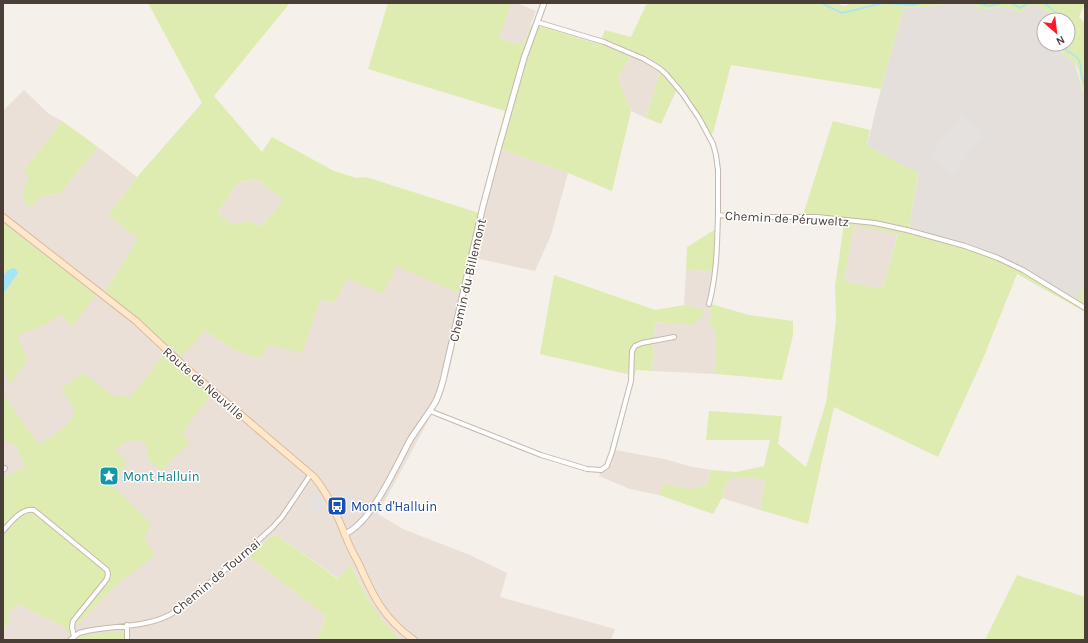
<svg xmlns="http://www.w3.org/2000/svg" width="1088" height="643" viewBox="0 0 1088 643" font-family="Karla,sans-serif">
	<style>
		.residential { fill: #eae0d8 }
		.industrial { fill: #e5dfdb }
		.green { fill: #deecb1; fill-rule: evenodd }
		.parking { fill: #e4e1df }
		.water { fill: #a4e6f5 }
		.lines { fill: none; stroke-linecap: round; stroke-linejoin: round }
		.stream { stroke: #a4e6f5; stroke-width: 1.5 }
		.minor-casing { stroke: #c5b8af; stroke-width: 6 }
		.tertiary-casing { stroke: #c5b8af; stroke-width: 7 }
		.secondary-casing { stroke: #dbbb9a; stroke-width: 8 }
		.minor { stroke: #fff; stroke-width: 4 }
		.tertiary { stroke: #fff; stroke-width: 5 }
		.secondary { stroke: #ffe7cb; stroke-width: 6 }
		.labels { text-anchor: middle; stroke-width: 3; stroke-linejoin: round; paint-order: stroke }
		.street-label { font-size: 13px; fill: #4a3f37; stroke: #fff }
		.culture-label { font-size: 13px; fill: #0d838f; stroke: #fff; text-anchor: start }
		.transit-label { font-size: 13px; fill: #164399; stroke: #fff; text-anchor: start }
	</style>
	<rect width="100%" height="100%" fill="#f6f0ea"/>
	<!-- residential -->
	<path class="residential" d="M511 3H517L536 11 523 45 498 39Z
		M633 52 662 65 646 118 631 111 618 77Z
		M24 90 49 114 62 121 36 155 23 169 42 195 59 194 98 147 137 177 108 215 139 239 105 292 141 322 205 331 236 351 261 359 268 344 320 300 334 302 348 279 396 266 479 213 495 147 568 173 551 235 535 271 475 258 448 376 435 408 378 514 403 529 470 555 507 573 500 597 615 629 611 640H400L387 627 374 610 351 565 339 579 275 534 248 556 326 616 317 640H3V631L10 621 7 614 17 604 64 627 25 466 3 481V111Z
		M257 179 283 200 262 226 247 221 234 225 217 213 239 182Z
		M854 224 898 233 882 289 844 281Z
		M686 270 717 271 711 304 716 331V374L652 371 655 322 664 323 705 311 684 305Z
		M610 449 664 459 693 467 711 470 707 484 689 489 664 483 659 495 630 489 599 476 602 467 607 462Z
		M733 476 765 479 760 510 722 498 725 485Z"/>
	<!-- industrial -->
	<path class="industrial" d="M952 3H971L981 9 1007 7 1021 12 1023 11 1030 5H1038L1056 17 1057 20H1044V44H1061L1060 49 1061 52 1075 63 1082 89 1085 94V283L1077 302 1020 265 965 243 909 227 918 174 867 146 881 89 904 7 916 8Z"/>
	<!-- green -->
	<path class="green" d="M148 3H290L214 96 262 152 272 137 334 171 356 178 366 177 479 213 461 294 396 266 383 294 348 279 334 302 320 300 302 353 268 344 261 359 236 351 205 331 182 356 105 292 138 239 108 215 137 177 202 103ZM257 179 283 200 262 226 247 221 234 225 217 213 239 182Z
		M388 3H511L499 39 523 45 531 25 539 26 599 44 605 30 631 37 647 3H836L843 6 854 3H952L916 8 904 7 881 89 731 65 713 133 707 138 704 129 677 89 661 124 646 118 662 65 633 52 618 77 631 111 612 191 568 173 495 147 505 111 368 69Z
		M971 3H1085L1079 17 1085 23V94C1079 85 1081 70 1075 63 1069 56 1058 55 1061 44H1068V20H1057L1056 17 1038 5H1030L1023 11 1021 12 1007 7 981 9Z
		M62 121 98 147 59 194 42 195 30 207 24 201V185L29 179 23 169 36 155Z
		M833 121 870 130 867 146 918 173 909 227 965 243 1020 265 1077 301 1085 283V312L1017 274 982 361 938 457 834 407 808 524 760 510 765 479 733 477 725 485 722 498 713 514 659 495 664 483 689 489 707 484 711 470 736 472 764 466 770 440H706L709 411 782 416 778 444 806 467 826 403 836 320 835 286 844 224 801 221ZM854 225 898 234 882 289 844 281Z
		M3 223 96 295 71 327 61 314 44 325 17 335 28 360 10 384 3 367V294L18 273 5 271 3 275Z
		M714 230H720L717 271 686 270 687 247Z
		M554 275 655 310 684 305 706 310 700 318 693 325 655 322 652 371 636 370 616 450 610 449 631 375 540 354Z
		M711 304 749 315 793 321V335L782 380 716 374V331L710 326Z
		M165 354 211 395 191 420 183 434 190 443 161 470 148 460 146 442 131 440 115 449 127 463 111 485 151 524 144 539 156 555 119 582 68 634 64 627 17 604 7 614 10 621 3 631V472L7 477 25 466 16 445 3 440V394L38 444 49 439 69 423 75 411 61 388 84 373 96 383 112 395 130 397Z
		M275 534 338 579 351 565C365 594 376 617 400 640H317L326 616 248 556Z
		M1017 575 1085 597V640H985Z
		M123 630V640H77L82 636Z"/>
	<!-- parking -->
	<path class="parking" d="M961 115 984 132 953 174 930 156Z
		M344 489 365 505 357 514 337 499Z
		M318 490 325 506 319 515 308 508Z"/>
	<!-- water -->
	<path class="water" d="M12 268 16 269 18 273 3 294C3 282 0 274 12 268Z"/>
	<g class="lines">
		<!-- stream -->
		<path class="stream" d="M822 3 823 4 842 13 884 3 912 5 922 3
			M978 3 989 6 1002 3
			M1011 3 1020 8 1029 3
			M1044 3C1050 7 1057 13 1060 20
			M1065 44 1066 50 1078 58 1081 66V74L1085 86"/>
		<!-- minor casing -->
		<g class="minor-casing">
			<path id="minor" d="M537 22 604 42 644 59 659 68 666 74 682 93 699 118 713 144 716 155 718 170V215L738 217H817L875 223 907 230 965 246 998 258 1023 270 1085 308
				M709 304C717 273 717 246 718 215
				M430 411 541 455 587 469 601 470 607 466 612 452 631 381 632 351 635 346 642 343 674 337
				M3 470 5 468
				M3 531C11 522 21 508 34 510L107 570 108 574 107 579 73 621 72 627 74 637
				M70 640 79 633 87 631C115 625 148 628 173 613L231 565 272 528 282 517 311 474
				M127 640V625"/>
		</g>
		<!-- tertiary casing -->
		<g class="tertiary-casing">
			<path id="tertiary" d="M344 534C370 526 397 464 410 440 418 427 428 415 436 401 440 392 443 382 445 372L483 206 498 150 524 58 544 3"/>
		</g>
		<!-- secondary casing -->
		<g class="secondary-casing">
			<path id="secondary" d="M3 217 136 321 186 368 314 477C329 495 337 515 346 537 349 546 354 555 359 564 373 596 384 619 414 640"/>
		</g>
		<!-- minor -->
		<use href="#minor" class="minor"/>
		<!-- tertiary -->
		<use href="#tertiary" class="tertiary"/>
		<!-- secondary -->
		<use href="#secondary" class="secondary"/>
	</g>
	<!-- icons -->
	<defs>
		<g id="sight-square" transform="scale(1)"><rect x="-9" y="-9" width="18" height="18" rx="4" fill="#0f9aa8" stroke="#fff"/><path d="M0-6L1.8-2.2L6-1.7L2.9 1.2L3.7 5.4L0 3.3L-3.7 5.4L-2.9 1.2L-6-1.7L-1.8-2.2Z" fill="#fff"/></g>
		<g id="bus-square" transform="scale(1)"><rect x="-9" y="-9" width="18" height="18" rx="4" fill="#1a4fb4" stroke="#fff"/><path d="M-5-6H5V4H4V6H2V4H-2V6H-4V4H-5ZM-3.5-4V0h7V-4ZM-3.5 1.2v1.5H-2V1.2ZM2 1.2v1.5H3.5V1.2Z" fill="#fff"/></g>
	</defs>
	<g fill-rule="evenodd">
		<use href="#sight-square" x="109" y="476"/>
		<use href="#bus-square" x="337" y="506"/>
	</g>
	<g class="labels">
		<!-- street labels -->
		<g class="street-label">
			<text transform="translate(787 218) rotate(3)" y="5">Chemin de Péruweltz</text>
			<text transform="translate(467 280) rotate(-77)" y="5">Chemin du Billemont</text>
			<text transform="translate(204 383) rotate(41)" y="5">Route de Neuville</text>
			<text transform="translate(216 576) rotate(-40)" y="5">Chemin de Tournai</text>
		</g>
		<!-- culture labels -->
		<g class="culture-label">
			<text x="123" y="481">Mont Halluin</text>
		</g>
		<!-- transit labels -->
		<g class="transit-label">
			<text x="351" y="511">Mont d'Halluin</text>
		</g>
	</g>
	<!-- border -->
	<rect width="1088" height="643" fill="none" stroke="#4a3f37" stroke-width="8"/>
	<!-- north arrow -->
	<g transform="translate(1056 32) rotate(152)"><circle r="19" fill="#ffffff" stroke="#b7b2af"/>
	<path d="M0-3L7 15L0 10L-7 15Z" fill="#ff1828"/>
	<text y="-6" font-size="11" font-weight="bold" text-anchor="middle" fill="#4a3f37">N</text>
	</g>
</svg>
